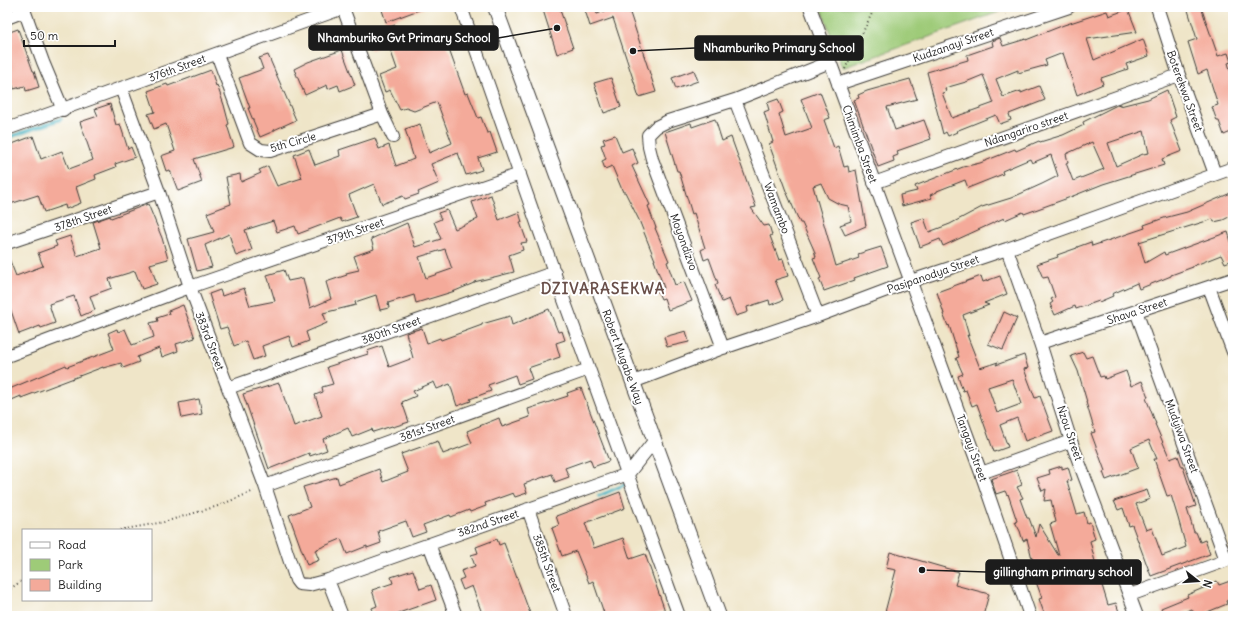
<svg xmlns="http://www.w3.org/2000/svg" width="1240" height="623" viewBox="0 0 1240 623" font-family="Delius,sans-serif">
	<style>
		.green { fill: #9ecb78; stroke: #5d744a }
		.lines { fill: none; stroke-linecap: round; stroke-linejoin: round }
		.stream { stroke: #43b1c0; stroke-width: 3.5 }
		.building { fill: #f4aa9a; fill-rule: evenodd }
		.minor-casing { stroke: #3c3a36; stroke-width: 14 }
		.tertiary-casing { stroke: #3c3a36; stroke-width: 16 }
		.path { stroke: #3c3a36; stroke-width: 2; stroke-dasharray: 1 3; stroke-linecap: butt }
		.minor { stroke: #fff; stroke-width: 12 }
		.tertiary { stroke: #fff; stroke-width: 14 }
		.labels { text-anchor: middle; stroke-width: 4; stroke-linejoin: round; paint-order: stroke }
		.street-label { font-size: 11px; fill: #1c1c1c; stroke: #fff }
		.district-label { font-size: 15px; font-weight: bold; letter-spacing: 1px; fill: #684e48; stroke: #fff }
		.leader { fill: none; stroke: #1c1c1c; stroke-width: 1.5 }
		.callout-dot { fill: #1c1c1c; stroke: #fff; stroke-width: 1.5 }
		.callout { fill: #1c1c1c; stroke: #1c1c1c; stroke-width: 1.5 }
		.callout-label { font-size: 12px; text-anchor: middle; font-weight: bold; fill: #fff }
	</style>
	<rect width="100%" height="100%" fill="#fff"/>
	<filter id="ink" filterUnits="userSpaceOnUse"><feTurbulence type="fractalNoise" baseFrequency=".025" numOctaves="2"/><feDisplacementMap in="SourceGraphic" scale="8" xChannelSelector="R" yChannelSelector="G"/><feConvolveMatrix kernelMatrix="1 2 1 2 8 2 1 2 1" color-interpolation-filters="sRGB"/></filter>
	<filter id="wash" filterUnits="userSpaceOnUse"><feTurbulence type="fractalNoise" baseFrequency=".012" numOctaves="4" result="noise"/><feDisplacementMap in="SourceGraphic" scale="16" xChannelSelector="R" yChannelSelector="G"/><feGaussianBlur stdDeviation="0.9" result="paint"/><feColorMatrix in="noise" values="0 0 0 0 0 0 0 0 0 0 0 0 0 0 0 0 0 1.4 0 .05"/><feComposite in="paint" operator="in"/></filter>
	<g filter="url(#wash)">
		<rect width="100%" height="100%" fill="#efe5c8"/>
		<!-- green -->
		<path class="green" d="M821 7H1013L842 68Z"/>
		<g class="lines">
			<!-- stream -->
			<path class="stream" d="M7 138 61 119
				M599 496 626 484"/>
		</g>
		<g id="blocks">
			<!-- building -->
			<path class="building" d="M381 7H423L424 8 386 22Z
				M542 7H559L573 48 557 54Z
				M584 7H594L597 14 618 7H628L656 92 639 97 613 18 590 26Z
				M1187 7H1201L1218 56 1228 53 1231 62 1228 63 1233 80V131L1224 135 1219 121H1217L1212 107 1218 105 1207 70 1198 74 1188 42 1197 39Z
				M1128 9 1137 32 1087 39 1094 60 1143 39 1149 56 1126 64 1128 69 1101 78 1103 84 1077 95 1063 53 1045 60 1047 65 1018 73V70L996 79 1003 97 1021 91V93L1039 86 1045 100 1009 114 1011 120 1000 124 996 115 956 131 957 132 948 136 946 132 943 134 927 72 968 60 967 55 993 46 992 41 1000 38 1003 46 1026 39V40L1064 25 1107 11 1109 16ZM983 75 994 103 952 118 942 93 946 92 945 88 966 82Z
				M395 25 403 44 449 29 453 42 447 44 465 94 468 93 478 118 481 117 487 133 490 132 497 152 478 158 482 170 466 175 458 153 431 164 439 183 418 192 419 194 405 199 403 196 382 204 374 184 349 195 357 217 342 222 340 218 298 234 295 226 277 232 273 221 245 230 252 250 236 256 229 234 205 245 212 267 197 271 188 239 214 232 207 213 231 204 226 177 240 174 241 182 261 173 259 170 268 166 277 186 302 178 294 155 309 149 315 165 340 156 339 150 375 138 379 149 389 145 396 166 414 159 405 129 420 124 429 153 452 143 437 102 414 111 406 108 400 110 390 90 385 92 379 76 397 69 388 43 371 50 366 36Z
				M18 29 33 71H34L39 87 26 91 25 86 14 89 12 83 7 85V33Z
				M342 50 355 85 340 91 338 85 328 89 327 85 305 95 294 69 308 62Z
				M268 55 296 120 274 130V131L260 137 248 108H250L239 78 263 69 259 58Z
				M211 70 216 86 217 85 224 105 229 124 227 125 234 147 194 159 202 182 178 191 170 170 166 171 161 156 175 151 166 124 154 129 148 114 155 112 148 91 167 84 168 86Z
				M694 70 698 81 676 89 672 78Z
				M611 78 621 107 604 113 594 83Z
				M910 79 917 99 887 107 895 130 924 120 931 139 897 151 898 155 893 157 894 161 878 167 854 100 859 98 858 95 867 91Z
				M1167 90 1176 117 1170 120 1182 151 1162 159 1164 165 1103 184 1068 198 1024 214 1023 212 1005 220 1004 218 943 246 940 239 920 247 911 222 924 218 929 232 950 224 982 207 1011 198 1042 184 1058 176 1051 155 1032 163 1030 159 1002 171 1003 174 968 188 965 180 937 191V192L930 195 932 198 902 206 900 195 917 191 915 186 963 167 980 163 1015 149 1016 151 1039 141 1040 142 1063 135 1084 125 1083 122 1117 105 1120 104V106L1148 99ZM1144 131 1149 153 1143 154 1116 166 1108 143ZM1092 142 1104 169 1073 181 1066 163 1068 162 1066 154Z
				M820 92 830 118 824 120 834 148 838 146 844 167 848 166 849 172 856 170 866 226 845 235 840 225 851 221 848 206 839 204 828 198 821 183 813 186 836 266 859 258 858 254 881 247 888 266 854 278 855 280 824 291 819 279 821 278 813 258 816 257 814 250 802 223H800L786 191 769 144 773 142 764 112 769 110 767 103 778 99 783 112 779 114 786 137 812 128 801 99Z
				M110 104 116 125 120 124 128 149 131 147 135 157 115 164 116 167 95 175 96 179 76 187 81 203 66 209 65 205 44 212 38 195 7 205V146L33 136 41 159 62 151 69 169 93 160 80 122 98 116 95 109Z
				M715 119 722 141 731 137 756 207 751 208 764 226 769 225 772 235 770 236 779 260 783 259 788 276 775 280 783 300 770 305 769 300 747 307 748 312 736 316 729 299 722 302 715 285 718 283 709 258 704 260 701 250 705 248 694 213 692 214 679 171H677L665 132 691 123 692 127Z
				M615 135 622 152 632 148 638 163 632 166 650 205 648 206 656 228H655L669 261 667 262 675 285 684 282 692 301 668 310 664 298 661 299 657 290 664 288 654 260H655L639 220 625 192H623L612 166 605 169 602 161 606 159 601 145 605 144 603 139Z
				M1233 192V215L1223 220 1214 222 1213 219 1139 242 1145 263 1164 252 1165 255 1228 232 1233 248 1230 250 1233 260 1225 263 1221 255 1193 266V267L1171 275V276L1139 289 1137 283 1112 294 1113 296 1099 302V301L1076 309 1075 306 1055 315 1050 304 1053 302 1051 299 1055 297 1048 277 1043 278 1037 264 1058 257 1057 255 1077 248V247L1091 242 1092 246 1145 228 1144 225 1164 218 1187 212Z
				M491 195 499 220 519 212 522 222H520L527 242 521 243 523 250 509 255 514 272 474 282V283L455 291 416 303 414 295 388 303 389 308 380 310 376 295 355 302 356 305 323 313 327 323 306 332 309 341 293 347 289 336 262 346 265 356 253 360 246 341 234 346 227 327 220 329 209 294 220 290 222 296 244 288 250 306 275 301 267 275 284 270 288 281 303 278 310 308 331 299 326 282 347 275 346 273 359 270 354 256 374 249 371 239 407 223 415 247 441 239 434 222 441 219 438 213 447 210 455 229 478 219 472 202ZM445 249 452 269 426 278 419 257Z
				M148 204 162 238 168 259 150 264 157 284 142 289 135 271 109 279 112 288 90 296 95 310 81 316 74 296 49 304 55 323 41 328 40 326 19 334 7 299V256H8L16 276 43 266 38 253 57 246 55 241 70 236 77 256 101 248 93 222 110 216 111 218Z
				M981 276 983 282 1000 276 1007 294 984 303 989 305 963 315 969 336 967 335 980 368 998 362 996 365 1024 355 1028 368 1024 369 1035 398 1040 396 1053 431 1025 441 1017 418 1000 425 1008 447 994 452 977 404 972 406 966 390 963 391 958 376 963 374 956 358 959 357 949 325 948 326 943 314H944L937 292ZM1012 379 1021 404 997 413 988 387Z
				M183 305 195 338 176 344 178 351 162 357 159 348 137 357 139 362 123 368 121 363 103 368V367L21 398V396L7 402V390L66 365 67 367 114 349 108 333 117 329 118 332 125 329 132 345 154 337 150 323 158 321 157 318 169 314 168 311Z
				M549 309 558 332 562 331 565 340 556 343 560 357 528 368 532 379 518 384 515 375 488 385 491 391 470 399 471 401 457 406 450 384 437 389 434 382 413 391 416 396 402 402 409 422 393 427 392 426 373 432 372 429 352 437 348 428 323 439 327 450 310 456 309 453 269 469 243 394 279 383 294 426 322 416 315 395 323 392 322 387 333 384 327 367 368 354 367 351 382 346 389 367 413 358 406 333 422 328 427 343 440 338 441 340 482 325V324L510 316 512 325Z
				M1004 312 1017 318 1003 350 988 344 994 332 995 333Z
				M686 331 689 342 667 347 664 337Z
				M1083 352 1086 358 1092 356 1100 377 1104 376 1105 379 1126 371 1131 386 1142 381 1148 397 1146 398 1156 424H1155L1170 459 1178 456 1182 467H1183L1196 506 1187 509 1194 532H1196L1200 542 1205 540 1210 554 1151 576 1132 525 1129 526 1123 508 1118 510 1114 501 1147 490 1150 499 1136 504 1146 530 1152 528 1162 556 1186 547 1178 518 1171 495 1167 496 1154 459H1157L1149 440 1131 448 1138 468 1106 480 1103 472 1105 471 1091 433 1095 432 1086 402H1087L1078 371 1071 356Z
				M581 388 609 461 593 467 590 459 565 468 569 477 555 482 552 474 524 484 527 493 515 497 513 493 485 503 486 506 470 512 469 510 451 517 450 515 423 525 426 532 412 537 406 521 378 531 381 543 367 548V546L347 554 341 539 315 550 319 560 307 565 289 515 310 507 303 487 337 477 339 484 379 469 383 482 408 472 401 454 438 441 443 454 472 443 467 431 499 418 502 427 530 417 528 409 568 396 567 393Z
				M199 399 202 414 182 418 179 403Z
				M1062 466V469L1068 467 1072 480 1067 481 1077 514 1084 512 1087 523 1090 522 1095 539 1090 541 1096 566 1101 564 1107 580 1101 582 1108 605 1116 603 1119 612 1108 616H1045L1039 599 1042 598 1032 571 1035 570 1027 539 1023 541 1020 531 1015 522 1017 521 1008 494 1007 495 1005 491 996 494 991 479 1017 470 1022 485 1017 487 1023 498 1020 499 1027 518H1029L1036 537 1039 524 1058 555H1059L1050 524 1056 522 1051 500 1044 501 1046 489 1042 491 1037 478 1050 474 1049 470Z
				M620 492 625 508 585 523 594 548 623 538 630 559 645 554 665 611 651 616H605L593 581 589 583 576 551 562 556 552 528 559 525 556 516Z
				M497 539 499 545 504 543 531 616H483L472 586 463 590 459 580 464 578 461 571 475 566 471 555 478 553 476 547Z
				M890 552 959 572 955 585 989 594 983 616H884L896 570 886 568Z
				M413 570 420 589 431 585 436 600 390 616H374L372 608 377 606 372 590 393 583 391 577Z
				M1233 580V598L1226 601 1227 604 1205 613 1206 616H1195L1192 609 1175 616H1164L1161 608 1188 597 1187 595 1208 586 1207 585 1217 581 1219 585Z"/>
		</g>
	</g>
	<g filter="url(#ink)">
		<use href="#blocks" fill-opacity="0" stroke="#3c3a36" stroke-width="1"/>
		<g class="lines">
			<!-- minor casing -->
			<g class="minor-casing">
				<path id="minor" d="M23 7 43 62 63 110
					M461 7 560 289 679 616
					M810 7 981 473 1030 616
					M1157 7 1179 75 1215 174
					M343 8 382 114 393 137
					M7 18 25 11
					M217 54 250 143 261 150 270 151 382 114
					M838 84 1069 7
					M121 88 159 192 190 287 265 486 296 580 299 584 309 585 328 580 628 474 654 441
					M735 100 818 316
					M7 129 346 7
					M874 183 1179 75
					M7 243 159 192
					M1007 249 1040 343 1071 441 1137 616
					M1209 287 1233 352
					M1136 311 1226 560
					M1040 343 1233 279
					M723 348 652 159 649 147 648 135 656 127 668 121 735 100 830 62
					M7 356 190 287 520 174
					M633 382 723 348 818 316 911 281 1007 249 1233 168
					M228 388 555 272
					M981 473 1071 441
					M265 486 589 369
					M528 509 566 616
					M429 544 456 616
					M328 580 342 616
					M1130 595 1233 558"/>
			</g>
			<!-- tertiary casing -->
			<g class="tertiary-casing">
				<path id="tertiary" d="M495 7 719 616"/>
			</g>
			<!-- path -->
			<path class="path" d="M1004 7 1006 15
				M845 69 875 7
				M120 530 164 522 218 506 254 491
				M7 591 23 580"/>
			<!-- minor -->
			<use href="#minor" class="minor"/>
			<!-- tertiary -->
			<use href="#tertiary" class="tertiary"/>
		</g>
	</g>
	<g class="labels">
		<!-- street labels -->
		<g class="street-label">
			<text transform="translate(953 45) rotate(-19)" y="4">Kudzanayi Street</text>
			<text transform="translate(177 68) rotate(-20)" y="4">376th Street</text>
			<text transform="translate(1185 91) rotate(70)" y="4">Boterekwa Street</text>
			<text transform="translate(1026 129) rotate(-19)" y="4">Ndangariro street</text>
			<text transform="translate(293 142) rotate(-16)" y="4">5th Circle</text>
			<text transform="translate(860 144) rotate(70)" y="4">Chimimba Street</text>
			<text transform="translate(777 208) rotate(69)" y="4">Wamambo</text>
			<text transform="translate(83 218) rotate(-19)" y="4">378th Street</text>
			<text transform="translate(355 231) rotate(-19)" y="4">379th Street</text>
			<text transform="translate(684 242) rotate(70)" y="4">Moyondizvo</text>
			<text transform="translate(933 274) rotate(-19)" y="4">Pasipanodya Street</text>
			<text transform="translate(1137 311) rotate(-18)" y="4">Shava Street</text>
			<text transform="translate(391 330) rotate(-20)" y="4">380th Street</text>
			<text transform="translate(210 341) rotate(69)" y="4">383rd Street</text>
			<text transform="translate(623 357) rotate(70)" y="4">Robert Mugabe Way</text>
			<text transform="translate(427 428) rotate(-20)" y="4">381st Street</text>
			<text transform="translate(1070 433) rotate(71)" y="4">Nzou Street</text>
			<text transform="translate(1182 436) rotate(70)" y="4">Mudyiwa Street</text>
			<text transform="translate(972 448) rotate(70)" y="4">Tangayi Street</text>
			<text transform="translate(488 523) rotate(-19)" y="4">382nd Street</text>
			<text transform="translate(547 563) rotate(70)" y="4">385th Street</text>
		</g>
		<!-- district labels -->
		<g class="district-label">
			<text x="603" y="294">DZIVARASEKWA</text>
		</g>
	</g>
	<!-- callouts -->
	<path class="leader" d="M557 28L498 38M633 51L695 48M922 570L986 572"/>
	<g class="callout-dot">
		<circle cx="557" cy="28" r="4"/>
		<circle cx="633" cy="51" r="4"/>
		<circle cx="922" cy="570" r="4"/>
	</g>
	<g class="callout">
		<rect x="309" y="26" width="189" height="24" rx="4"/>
		<rect x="695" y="36" width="168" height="24" rx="4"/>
		<rect x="986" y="560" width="155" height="24" rx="4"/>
	</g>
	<g class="callout-label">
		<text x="404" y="42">Nhamburiko Gvt Primary School</text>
		<text x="779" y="52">Nhamburiko Primary School</text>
		<text x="1063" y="576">gillingham primary school</text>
	</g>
	<!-- margin -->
	<rect width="1240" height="623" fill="none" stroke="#fff" stroke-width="24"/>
	<!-- legend -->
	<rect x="22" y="529" width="130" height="72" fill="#ffffff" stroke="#a4a4a4"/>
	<rect x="30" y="542" width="20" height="6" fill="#ffffff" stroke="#a4a4a4"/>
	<text x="58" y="549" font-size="12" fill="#1c1c1c">Road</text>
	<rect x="30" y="559" width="20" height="12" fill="#9ecb78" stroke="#a4a4a4"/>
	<text x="58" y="569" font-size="12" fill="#1c1c1c">Park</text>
	<rect x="30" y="579" width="20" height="12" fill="#f4aa9a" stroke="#a4a4a4"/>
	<text x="58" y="589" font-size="12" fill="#1c1c1c">Building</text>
	<!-- north arrow -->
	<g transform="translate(1198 581) rotate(107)" stroke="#ffffff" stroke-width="3" paint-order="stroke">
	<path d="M0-3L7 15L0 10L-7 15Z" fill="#1c1c1c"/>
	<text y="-6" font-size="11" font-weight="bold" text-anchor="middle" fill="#1c1c1c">N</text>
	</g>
	<!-- scale -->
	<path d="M24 40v6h91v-6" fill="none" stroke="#1c1c1c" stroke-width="2"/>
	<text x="30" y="40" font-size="12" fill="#1c1c1c" stroke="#ffffff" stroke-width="3" paint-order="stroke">50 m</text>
</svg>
